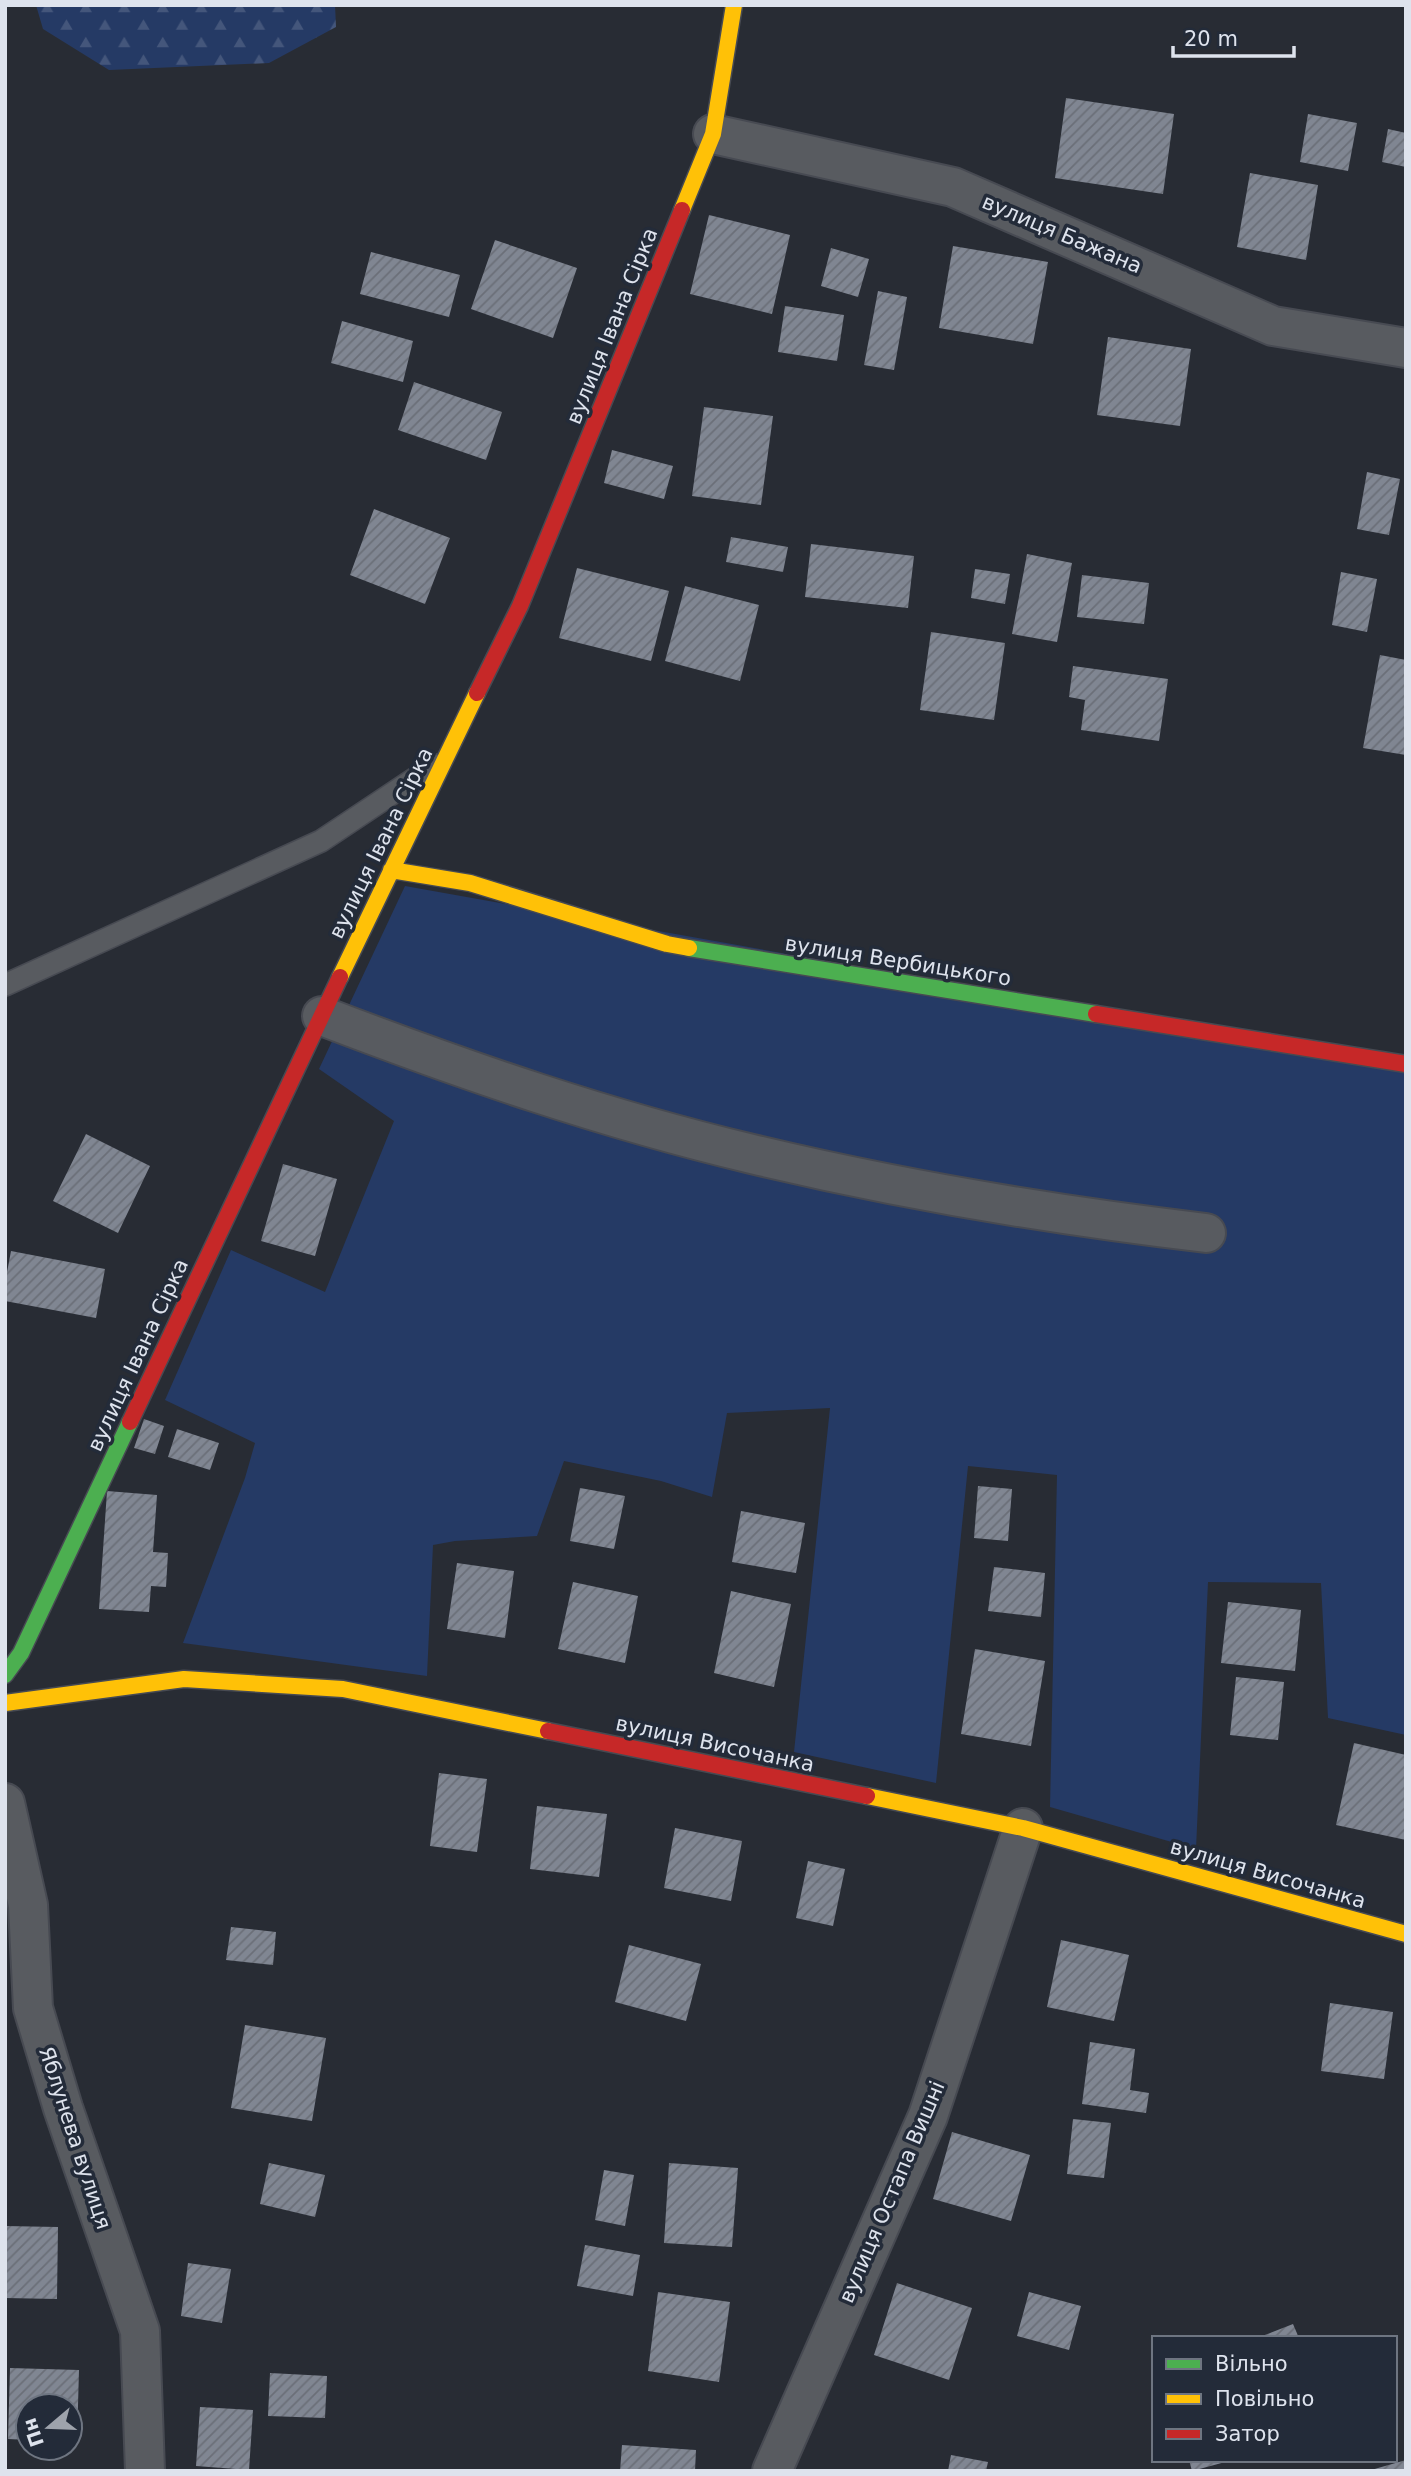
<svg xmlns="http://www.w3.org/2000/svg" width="1411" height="2476" viewBox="0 0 1411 2476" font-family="'DejaVu Sans',sans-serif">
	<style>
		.green { fill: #253a65 }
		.forest { fill: url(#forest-firs) }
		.building { fill: url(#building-hatch) }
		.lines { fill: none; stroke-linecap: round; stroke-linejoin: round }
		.lane-casing { stroke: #474a52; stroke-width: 24 }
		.street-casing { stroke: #474a52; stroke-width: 42 }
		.fast-casing { stroke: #474a52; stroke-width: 19 }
		.slow-casing { stroke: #474a52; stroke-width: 19 }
		.jam-casing { stroke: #474a52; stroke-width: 19 }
		.lane { stroke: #585b60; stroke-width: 21 }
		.street { stroke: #585b60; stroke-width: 38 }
		.fast { stroke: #4caf50; stroke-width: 16 }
		.slow { stroke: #ffc107; stroke-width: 16 }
		.jam { stroke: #c62828; stroke-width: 16 }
		.labels { text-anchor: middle; stroke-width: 7; stroke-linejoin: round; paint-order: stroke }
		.street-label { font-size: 21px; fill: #dee3ed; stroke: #232b39 }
	</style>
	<defs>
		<pattern id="forest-firs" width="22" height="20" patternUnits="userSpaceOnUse" patternTransform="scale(1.75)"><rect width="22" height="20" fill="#253a65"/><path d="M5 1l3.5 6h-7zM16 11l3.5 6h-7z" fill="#44567b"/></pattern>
		<pattern id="building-hatch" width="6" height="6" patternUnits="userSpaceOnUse" patternTransform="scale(1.75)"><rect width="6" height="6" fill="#808692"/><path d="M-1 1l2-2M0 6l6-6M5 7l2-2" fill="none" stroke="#6b6f78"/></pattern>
	</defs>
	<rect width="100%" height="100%" fill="#282c34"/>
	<!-- green -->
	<path class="green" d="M405 886 1406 1064V1735L1328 1718 1321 1583 1208 1582 1196 1849 1050 1807 1057 1475 968 1466 936 1783 794 1752 830 1408 727 1413 712 1497 661 1481 564 1461 537 1536 455 1541 433 1545 427 1676 183 1643 245 1478 255 1443 165 1400 231 1250 325 1292 394 1121 319 1069Z"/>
	<!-- forest -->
	<path class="forest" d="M36 5H335L336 27 269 63 109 70 43 29Z"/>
	<!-- building -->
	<path class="building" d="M1066 98 1174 114 1163 194 1055 178Z
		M1308 114 1357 123 1348 171 1300 162Z
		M1388 129 1406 133V167L1382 162Z
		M1250 173 1318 185 1306 260 1237 247Z
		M709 215 790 235 772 314 690 294Z
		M495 240 577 268 553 338 471 309Z
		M953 246 1048 262 1033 344 939 328Z
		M831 248 869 259 858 297 821 286Z
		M371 252 460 275 449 317 360 294Z
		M878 291 907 297 894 370 864 365Z
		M785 306 844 315 837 361 778 352Z
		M342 321 413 341 403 382 331 363Z
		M1108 337 1191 349 1180 426 1097 415Z
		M414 382 502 412 486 460 398 430Z
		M704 407 773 416 761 505 692 496Z
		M612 450 673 466 664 499 604 483Z
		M1367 472 1400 479 1389 535 1357 529Z
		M374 509 450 538 425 604 350 575Z
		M731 537 788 547 783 572 726 562Z
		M811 544 914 556 908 608 805 597Z
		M1027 554 1072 563 1057 642 1012 634Z
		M577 568 669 591 651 661 559 638Z
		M975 569 1010 574 1005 604 971 598Z
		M1341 572 1377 579 1367 632 1332 625Z
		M1082 575 1149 583 1144 624 1077 617Z
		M685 586 759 605 740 681 665 661Z
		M931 632 1005 643 994 720 920 710Z
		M1380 655 1406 660V755L1363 748Z
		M1073 666 1168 679 1159 741 1081 730 1085 700 1069 697Z
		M86 1134 150 1166 118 1233 53 1201Z
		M283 1164 337 1179 315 1256 261 1241Z
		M11 1251 105 1269 96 1318 5 1301V1283Z
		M144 1419 164 1426 155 1454 134 1448Z
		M177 1429 219 1443 210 1470 168 1457Z
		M978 1486 1012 1489 1008 1541 974 1538Z
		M580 1488 625 1496 614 1549 570 1541Z
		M107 1491 157 1495 153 1552 168 1553 166 1587 151 1586 149 1612 99 1609Z
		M741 1511 805 1523 796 1573 732 1562Z
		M457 1563 514 1571 505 1638 447 1629Z
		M994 1567 1045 1573 1041 1617 988 1611Z
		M573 1582 638 1596 625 1663 558 1649Z
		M731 1591 791 1604 774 1687 714 1673Z
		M1228 1602 1301 1610 1295 1671 1221 1663Z
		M975 1649 1045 1661 1031 1746 961 1734Z
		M1236 1677 1284 1682 1278 1740 1230 1735Z
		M1354 1743 1406 1755V1840L1336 1825Z
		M439 1773 487 1779 477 1852 430 1846Z
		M537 1806 607 1814 599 1877 530 1869Z
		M675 1828 742 1841 731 1901 664 1888Z
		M808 1861 845 1869 833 1926 796 1918Z
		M231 1927 276 1932 273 1965 226 1960Z
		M1061 1940 1129 1955 1114 2021 1047 2007Z
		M629 1945 701 1964 686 2021 615 2002Z
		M1330 2003 1393 2012 1384 2079 1321 2071Z
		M245 2025 326 2038 312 2121 231 2108Z
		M1090 2042 1135 2049 1130 2090 1149 2093 1146 2113 1082 2104Z
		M1073 2119 1111 2123 1104 2178 1067 2174Z
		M952 2132 1030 2155 1011 2221 933 2199Z
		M269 2163 325 2175 315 2217 260 2204Z
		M669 2163 738 2168 732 2247 664 2243Z
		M604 2170 634 2175 625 2226 595 2220Z
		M5 2226 58 2227 57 2299 5 2298Z
		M585 2245 640 2255 633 2296 577 2286Z
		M188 2263 231 2269 222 2323 181 2316Z
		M897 2283 972 2308 949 2380 874 2355Z
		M658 2292 730 2302 719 2382 648 2371Z
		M1029 2292 1081 2306 1069 2350 1017 2336Z
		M1293 2324 1299 2338H1257Z
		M10 2368 79 2370 77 2441H70V2406H28V2440L8 2439Z
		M270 2373 327 2376 325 2418 268 2416Z
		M200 2407 253 2410 249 2470 196 2466Z
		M622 2445 696 2450 695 2471H620Z
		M951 2455 988 2462 986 2471H948Z
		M1189 2460H1229V2461L1192 2471Z
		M1406 2460V2471H1371V2470Z"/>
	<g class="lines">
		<!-- lane casing -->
		<g class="lane-casing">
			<path id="lane" d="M5 985 321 841 435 765"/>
		</g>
		<!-- street casing -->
		<g class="street-casing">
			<path id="street" d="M713 134 953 187 1273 326 1406 348
				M322 1016C463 1070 605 1119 752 1154 902 1190 1053 1215 1206 1233
				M5 1803 28 1905 33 2008 63 2108 140 2331 145 2471
				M772 2471 928 2116 1023 1828"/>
		</g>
		<!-- fast casing -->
		<g class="fast-casing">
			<path id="fast" d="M689 948 1096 1014
				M5 1675 21 1653 130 1422"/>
		</g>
		<!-- slow casing -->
		<g class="slow-casing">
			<path id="slow" d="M682 210 713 134 734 5
				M391 870 470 883 667 944 689 948
				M340 977 477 693
				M5 1703 184 1679 343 1689 548 1731
				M867 1796 1023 1828 1406 1934"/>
		</g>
		<!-- jam casing -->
		<g class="jam-casing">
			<path id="jam" d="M477 693 520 606 682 210
				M1096 1014 1406 1064
				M130 1422 340 977
				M548 1731 867 1796"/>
		</g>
		<!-- lane -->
		<use href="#lane" class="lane"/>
		<!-- street -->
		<use href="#street" class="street"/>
		<!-- fast -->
		<use href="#fast" class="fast"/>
		<!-- slow -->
		<use href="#slow" class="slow"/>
		<!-- jam -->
		<use href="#jam" class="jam"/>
	</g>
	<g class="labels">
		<!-- street labels -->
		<g class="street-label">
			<text transform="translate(1062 234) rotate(23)" y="7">вулиця Бажана</text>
			<text transform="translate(612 326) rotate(-68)" y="7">вулиця Івана Сірка</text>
			<text transform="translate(381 843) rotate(-64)" y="7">вулиця Івана Сірка</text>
			<text transform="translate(898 961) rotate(9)" y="7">вулиця Вербицького</text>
			<text transform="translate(138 1355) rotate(-65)" y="7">вулиця Івана Сірка</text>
			<text transform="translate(715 1744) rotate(12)" y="7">вулиця Височанка</text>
			<text transform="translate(1268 1874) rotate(16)" y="7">вулиця Височанка</text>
			<text transform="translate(75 2138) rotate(72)" y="7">Яблунева вулиця</text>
			<text transform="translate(892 2192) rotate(-67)" y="7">вулиця Остапа Вишні</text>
		</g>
	</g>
	<!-- border -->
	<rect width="1411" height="2476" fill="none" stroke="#dee3ed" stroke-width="14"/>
	<!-- legend -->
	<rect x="1152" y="2336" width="245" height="126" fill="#232b39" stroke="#6e7581" stroke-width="2"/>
	<rect x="1166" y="2359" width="35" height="10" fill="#4caf50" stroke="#6e7581" stroke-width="2"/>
	<text x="1215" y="2371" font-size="21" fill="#dee3ed">Вільно</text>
	<rect x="1166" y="2394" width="35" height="10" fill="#ffc107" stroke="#6e7581" stroke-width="2"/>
	<text x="1215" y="2406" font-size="21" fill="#dee3ed">Повільно</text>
	<rect x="1166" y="2429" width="35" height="10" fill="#c62828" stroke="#6e7581" stroke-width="2"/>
	<text x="1215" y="2441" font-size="21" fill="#dee3ed">Затор</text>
	<!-- north arrow -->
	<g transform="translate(49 2427) rotate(251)"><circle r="33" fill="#232b39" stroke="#6e7581" stroke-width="2"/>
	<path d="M0-5L12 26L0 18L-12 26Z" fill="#9ea3ac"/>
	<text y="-10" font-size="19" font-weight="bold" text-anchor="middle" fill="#dee3ed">Пн</text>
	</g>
	<!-- scale -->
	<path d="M1173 46v10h121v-10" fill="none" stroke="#dee3ed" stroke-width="3.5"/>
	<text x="1184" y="46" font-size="21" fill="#dee3ed" stroke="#232b39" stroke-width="5" paint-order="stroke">20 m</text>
</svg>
